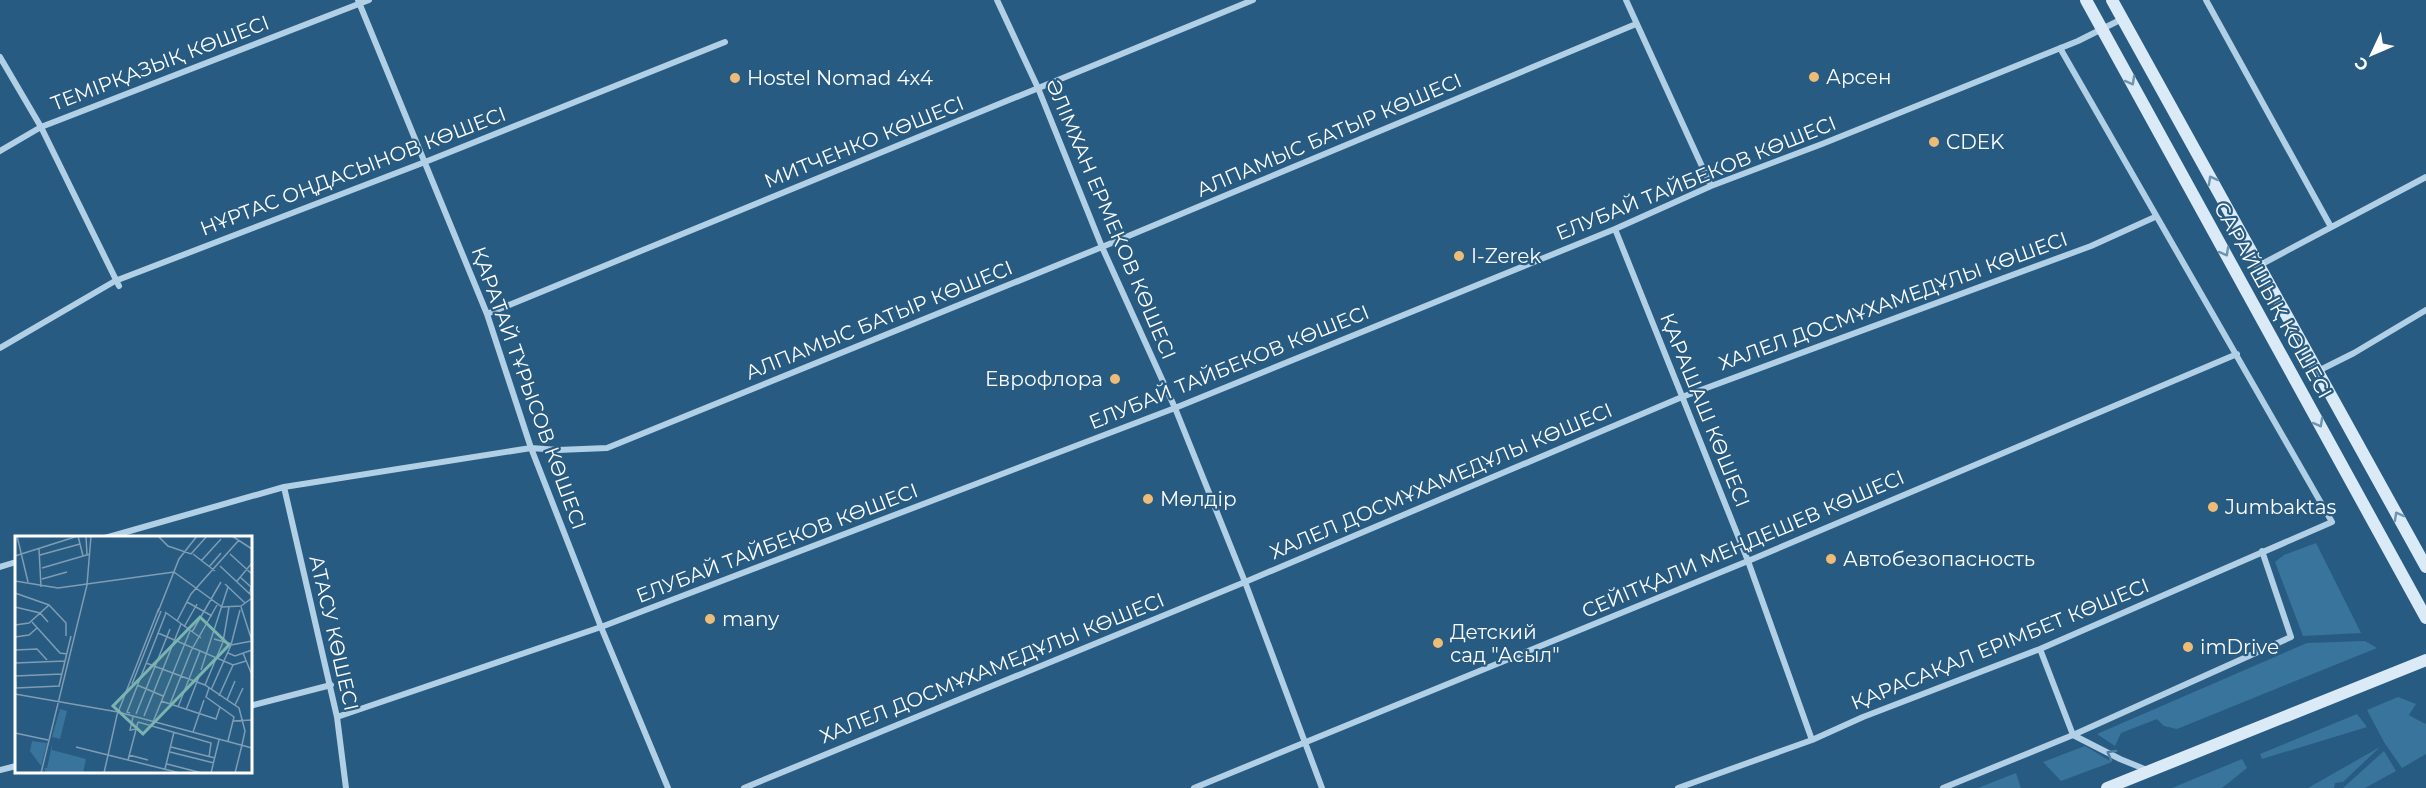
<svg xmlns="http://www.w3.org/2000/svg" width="2426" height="788" viewBox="0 0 2426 788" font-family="Montserrat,sans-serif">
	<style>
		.green { fill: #39749d }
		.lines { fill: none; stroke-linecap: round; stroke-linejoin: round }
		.street { stroke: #b1d0e6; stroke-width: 6 }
		.secondary { stroke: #daeaf6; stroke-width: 12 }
		.oneway { stroke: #6f94b0 }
		.oneway2 { stroke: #517ea0 }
		.poi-dot { fill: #eebc77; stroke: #285b82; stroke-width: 2 }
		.labels { text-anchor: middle; stroke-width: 4.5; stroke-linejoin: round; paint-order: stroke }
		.street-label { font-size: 20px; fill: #fff; stroke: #285b82 }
		.poi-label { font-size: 20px; fill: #fff; stroke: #285b82; text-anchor: start }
		.inset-road { fill: none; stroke: #7e9db4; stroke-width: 1.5 }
		.view { fill: #7bb4af; fill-opacity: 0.15; stroke: #7bb4af; stroke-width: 3 }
		.inset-edge { fill: none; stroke: #fff; stroke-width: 3 }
	</style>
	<rect width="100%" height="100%" fill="#285b82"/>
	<!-- green -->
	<path class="green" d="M2316 543 2361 633 2303 636 2275 562 2284 555Z
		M2365 641 2377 648 2177 729 2164 726 2157 719 2121 733 2115 746 2097 734 2307 643Z
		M2398 697 2416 704 2409 715 2425 724 2426 723V754L2402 768 2384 742 2367 710Z
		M2357 714 2367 727 2262 759 2260 754Z
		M2085 746 2112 762 2061 781 2043 762Z
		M2380 747 2343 782 2335 783 2334 788H2308Z
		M2384 751 2396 771 2365 788H2343Z
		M2242 759 2247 768 2222 788H2172Z
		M2016 773 2021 788H1978Z"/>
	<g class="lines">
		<!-- street -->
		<path class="street" d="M358 0 487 314 531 448 601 627 668 788
			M997 0 1038 88 1102 247 1175 408 1245 582 1322 788
			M1626 0 1711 186
			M2206 0 2331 227
			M0 57 41 127 119 286
			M0 151 41 127 369 0
			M1615 229 1748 561 1812 740
			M2260 265 2426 177
			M487 314 1253 0
			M0 348 115 281 425 162 725 42
			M2318 371 2354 353 2426 310
			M284 487 337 717 346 788
			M105 538 284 487 531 448 558 450 607 448 1102 247 1636 24
			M0 567 16 562
			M2040 649 2073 735 2120 759 2147 770
			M250 706 331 685
			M337 717 601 627 1175 408 1615 229 1711 186 1822 144 2078 41 2122 19
			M0 770 16 766
			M744 788 1245 582 1682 397 2091 246 2155 217
			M1194 788 1748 561 2237 354
			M1678 788 1812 740 1863 717 2040 649 2332 522 2060 48
			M1943 788 2073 735 2291 637 2262 551"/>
		<!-- secondary -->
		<path class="secondary" d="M2086 0 2426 618
			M2112 0 2426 567
			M2107 788 2426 660"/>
	</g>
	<!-- one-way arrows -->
	<defs><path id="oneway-chevron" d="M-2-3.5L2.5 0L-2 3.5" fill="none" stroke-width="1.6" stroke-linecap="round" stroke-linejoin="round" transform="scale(1.5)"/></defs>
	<g class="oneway">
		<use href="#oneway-chevron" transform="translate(2131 81) rotate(61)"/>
		<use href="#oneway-chevron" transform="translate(2212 180) rotate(-119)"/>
		<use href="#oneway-chevron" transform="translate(2225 252) rotate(61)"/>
		<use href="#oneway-chevron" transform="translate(2319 423) rotate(61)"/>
		<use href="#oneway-chevron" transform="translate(2398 516) rotate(-119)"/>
	</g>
	<use class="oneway2" href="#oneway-chevron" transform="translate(2111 754) rotate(-151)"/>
	<!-- markers -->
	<g class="poi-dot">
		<circle cx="1814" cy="77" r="6"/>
		<circle cx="735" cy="78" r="6"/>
		<circle cx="1934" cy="142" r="6"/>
		<circle cx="1459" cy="256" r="6"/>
		<circle cx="1115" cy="379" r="6"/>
		<circle cx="1148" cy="499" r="6"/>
		<circle cx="2213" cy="507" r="6"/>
		<circle cx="1831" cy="559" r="6"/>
		<circle cx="710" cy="619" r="6"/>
		<circle cx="1438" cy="643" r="6"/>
		<circle cx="2188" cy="647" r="6"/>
	</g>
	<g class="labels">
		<!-- street labels -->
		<g class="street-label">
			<text transform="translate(160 63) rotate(-21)" y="7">ТЕМІРҚАЗЫҚ КӨШЕСІ</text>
			<text transform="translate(1329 135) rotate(-23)" y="7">АЛПАМЫС БАТЫР КӨШЕСІ</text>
			<text transform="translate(864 142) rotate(-22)" y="7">МИТЧЕНКО КӨШЕСІ</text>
			<text transform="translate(353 171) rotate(-21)" y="7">НҰРТАС ОҢДАСЫНОВ КӨШЕСІ</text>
			<text transform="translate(1696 178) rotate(-22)" y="7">ЕЛУБАЙ ТАЙБЕКОВ КӨШЕСІ</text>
			<text transform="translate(1111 219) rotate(67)" y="7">ӘЛІМХАН ЕРМЕКОВ КӨШЕСІ</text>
			<text transform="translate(2273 300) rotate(61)" y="7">САРАЙШЫҚ КӨШЕСІ</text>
			<text transform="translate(1893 301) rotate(-20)" y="7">ХАЛЕЛ ДОСМҰХАМЕДҰЛЫ КӨШЕСІ</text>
			<text transform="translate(879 320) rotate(-22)" y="7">АЛПАМЫС БАТЫР КӨШЕСІ</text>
			<text transform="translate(1229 367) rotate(-22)" y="7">ЕЛУБАЙ ТАЙБЕКОВ КӨШЕСІ</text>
			<text transform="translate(529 388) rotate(70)" y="7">ҚАРАТАЙ ТҰРЫСОВ КӨШЕСІ</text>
			<text transform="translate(1705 410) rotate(68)" y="7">ҚАРАШАШ КӨШЕСІ</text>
			<text transform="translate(1441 481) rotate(-23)" y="7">ХАЛЕЛ ДОСМҰХАМЕДҰЛЫ КӨШЕСІ</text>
			<text transform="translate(777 543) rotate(-21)" y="7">ЕЛУБАЙ ТАЙБЕКОВ КӨШЕСІ</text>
			<text transform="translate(1743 544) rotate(-23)" y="7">СЕЙІТҚАЛИ МЕҢДЕШЕВ КӨШЕСІ</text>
			<text transform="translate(334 633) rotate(77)" y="7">АТАСУ КӨШЕСІ</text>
			<text transform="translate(2000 644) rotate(-22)" y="7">ҚАРАСАҚАЛ ЕРІМБЕТ КӨШЕСІ</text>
			<text transform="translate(992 668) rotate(-22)" y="7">ХАЛЕЛ ДОСМҰХАМЕДҰЛЫ КӨШЕСІ</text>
		</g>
		<!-- poi labels -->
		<g class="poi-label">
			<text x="1826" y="84">Арсен</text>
			<text x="747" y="85">Hostel Nomad 4x4</text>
			<text x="1946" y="149">CDEK</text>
			<text x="1471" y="263">I-Zerek</text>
			<text x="1103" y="386" text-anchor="end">Еврофлора</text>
			<text x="1160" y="506">Мөлдір</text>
			<text x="2225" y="514">Jumbaktas</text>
			<text x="1843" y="566">Автобезопасность</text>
			<text x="722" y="626">many</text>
			<text x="1450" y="639">Детский<tspan x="1450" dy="23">сад "Асыл"</tspan></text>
			<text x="2200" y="654">imDrive</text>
		</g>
	</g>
	<!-- overview -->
	<g transform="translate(15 536)">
		<rect width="237" height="237" fill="#285b82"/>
		<path d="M45 173 52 175 45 203 37 201ZM17 205 32 207 26 230 15 215ZM37 209V214L71 223 68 237H31L29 232H32Z" fill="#39749d"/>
		<path class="inset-road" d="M2 0 13 46M63 0 68 20M71 0 72 19M143 0 153 10 176 18 192 0M217 0 237 13M24 13 26 51M178 18 200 35M215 18 237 38M25 19 65 8M0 20 63 0M186 25 206 3M205 30 237 60M194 31 206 17M27 32 75 18M159 36 207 71 226 70 237 62M225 41 236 51 235 57M27 43 52 36M0 45 43 52 159 36M222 45 237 27M210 48 230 67M0 57 34 69 51 87V100M172 66 197 80M0 71 25 77 33 86M226 71 237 105M143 76 164 23 182 0M150 76 186 102M162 85 176 58 224 4M17 86 45 117 52 118M0 89 14 87 34 69M169 91 182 68M177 96 206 46M143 97 218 129 231 125M0 101 14 99 22 92M199 103 217 108M216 109 237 105M0 114 22 113 32 124M213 117 220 120 237 114M228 117 237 139M0 127 50 125M131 127 190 149 224 172 230 195 227 209M0 132 1 152M186 134 213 51M0 140 47 138M117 148 146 75M122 149 148 160M190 149 208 106 214 71M44 150 56 100M1 152 45 150M194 152 191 161 219 181 213 205M196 154 216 109 225 74M0 158 103 176 237 212M204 160 218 129M212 164 220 145M146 165 201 183 205 171M155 168 176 115 202 69M220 169 228 152M163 171 185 115M171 174 185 138M115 177 112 176 151 77M121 178 155 93M129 180 166 88M118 181 115 194 121 193M218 185 237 184M123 186 196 207 194 221M138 186 175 95M178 196 189 164M0 197 33 204M61 211 165 237M156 211 200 222M155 216 199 227M114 219 133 224M113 224 123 186M152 228 187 237M150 233 159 196M26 237 72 49 76 0M89 237 102 179 144 72M196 237 204 204M220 237 227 209"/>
		<path class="view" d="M185 81 214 109 128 198 98 170Z"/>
		<rect width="237" height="237" class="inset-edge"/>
	</g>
	<!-- north arrow -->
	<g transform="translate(2372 54) rotate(226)" stroke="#285b82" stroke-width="4.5" paint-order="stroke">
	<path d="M0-4.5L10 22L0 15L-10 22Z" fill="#ffffff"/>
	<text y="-9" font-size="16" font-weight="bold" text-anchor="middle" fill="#ffffff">С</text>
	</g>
</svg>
